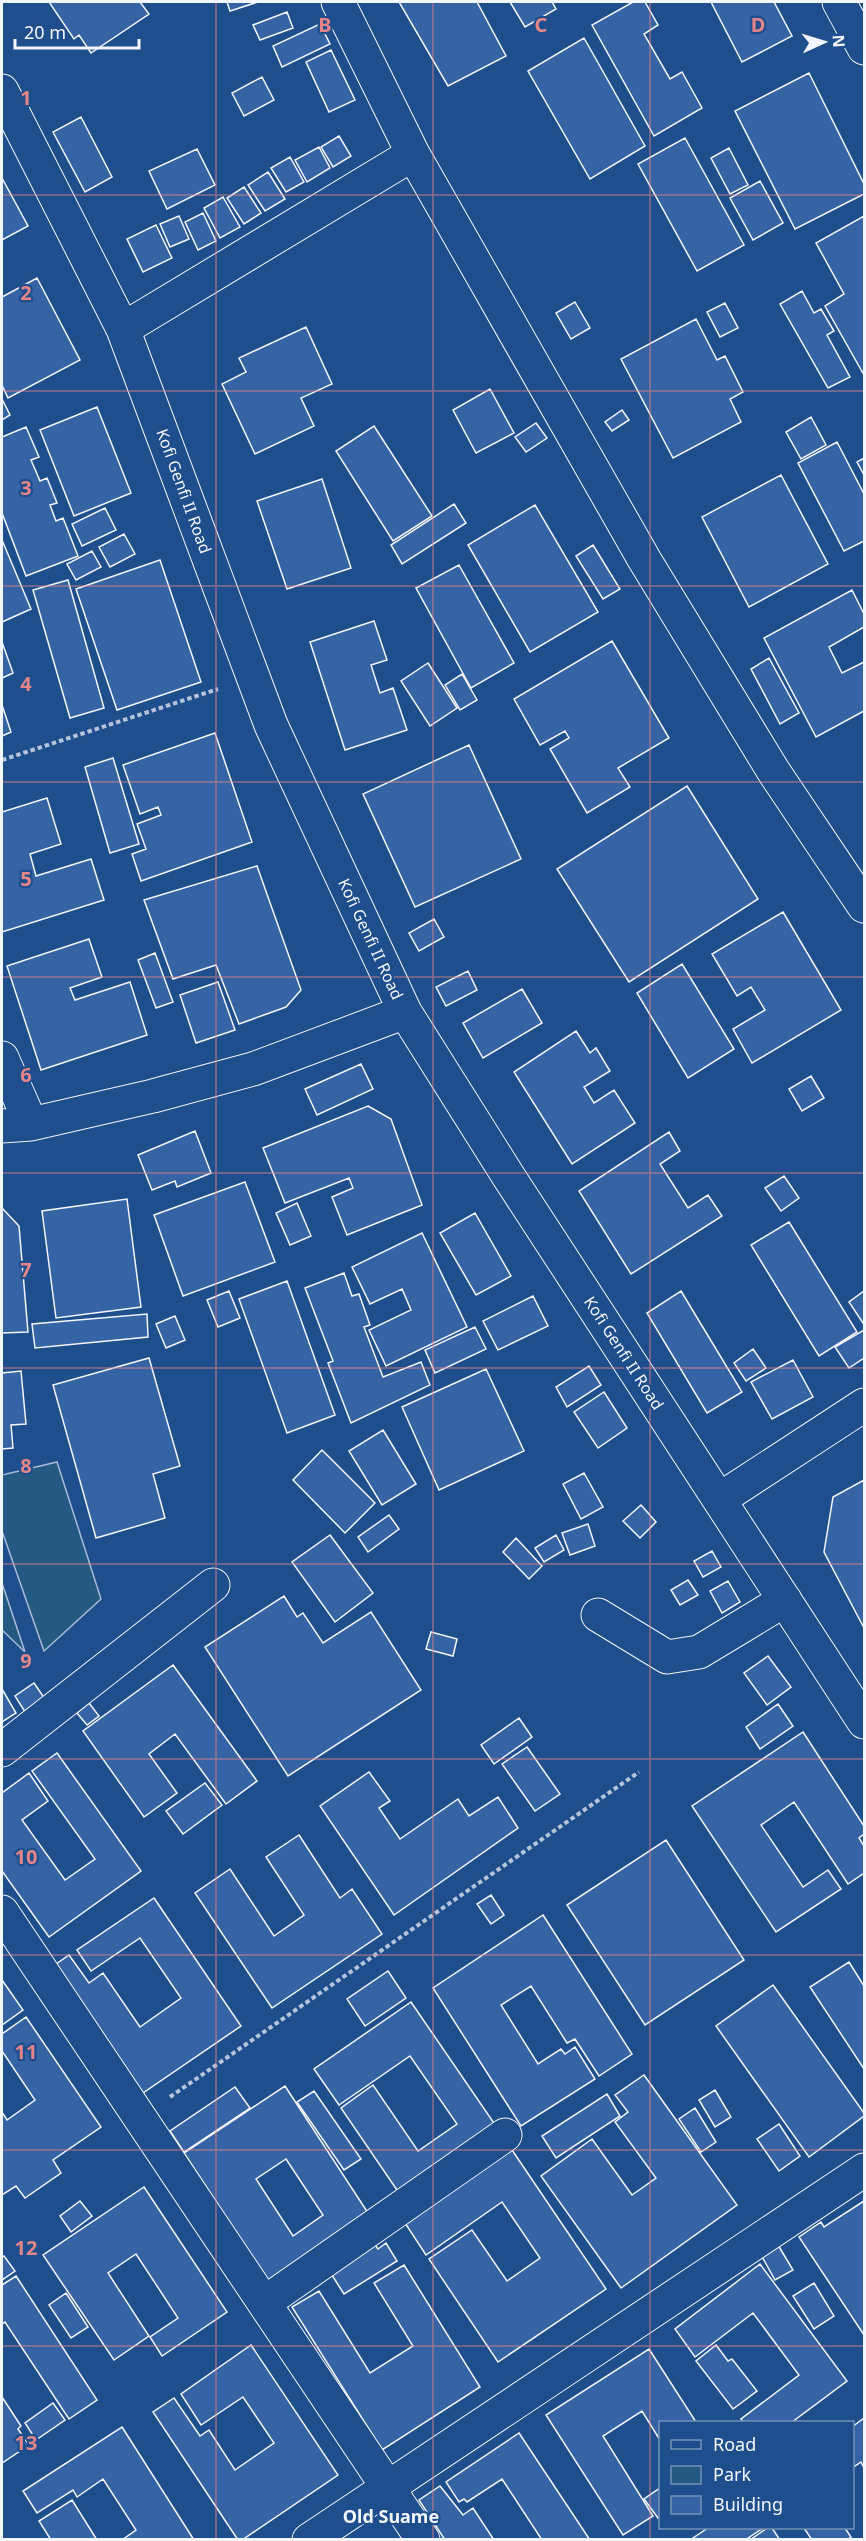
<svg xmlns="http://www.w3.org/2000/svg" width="866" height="2541" viewBox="0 0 866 2541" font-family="'Noto Sans',sans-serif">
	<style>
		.green { fill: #245a82; stroke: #a8bbd7; stroke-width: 1.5 }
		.building { fill: #3563a3; stroke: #f2f6ff; stroke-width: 1.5; fill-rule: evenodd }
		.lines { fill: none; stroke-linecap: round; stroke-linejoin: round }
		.minor-casing { stroke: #f2f6ff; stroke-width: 35 }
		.path { stroke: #b3c4dc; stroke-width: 4; stroke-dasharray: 4.5 3; stroke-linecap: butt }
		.minor { stroke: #1f4e8c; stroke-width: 33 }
		.grid { fill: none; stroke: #e38589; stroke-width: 1.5; stroke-opacity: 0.55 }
		.labels { text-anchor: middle; stroke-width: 4.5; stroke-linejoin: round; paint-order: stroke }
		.street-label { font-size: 16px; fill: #f2f6ff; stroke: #1f4e8c }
		.neighbourhood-label { font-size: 18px; font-weight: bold; fill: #f2f6ff; stroke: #1f4e8c }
		.grid-label { font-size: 20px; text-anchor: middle; font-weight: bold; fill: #e38589; stroke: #1f4e8c; stroke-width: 4.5; stroke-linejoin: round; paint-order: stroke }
	</style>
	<rect width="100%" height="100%" fill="#1f4e8c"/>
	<!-- green -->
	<path class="green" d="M57 1462 101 1599 44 1651 2 1531V1475Z
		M2 1583 25 1652 2 1630Z"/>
	<!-- building -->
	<path class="building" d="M49 2H140L149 14 91 53 79 35 74 39Z
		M227 2H258L230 11Z
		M399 2H477L506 56 448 86Z
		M510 2H552L556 9 525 27Z
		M633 2H645L658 25 644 34 670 79 682 72 702 108 654 136 592 25Z
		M711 2H774L792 36 742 62Z
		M287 12 293 28 260 40 253 25Z
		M320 24 330 44 282 67 273 46Z
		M584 38 645 146 590 179 528 71Z
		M331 50 355 100 329 112 306 62Z
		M809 73 864 184V194L795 229 735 111Z
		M262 77 274 100 244 116 232 93Z
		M81 117 112 177 85 192 53 132Z
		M339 136 351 156 333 167 321 147Z
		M685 138 744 245 697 271 638 164Z
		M319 147 330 168 307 182 295 160Z
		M729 148 748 185 730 194 711 158Z
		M197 149 215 185 167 209 149 171Z
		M290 157 304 182 286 192 271 168Z
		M268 172 285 199 265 211 248 185Z
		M2 178 28 226 2 240Z
		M760 181 783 223 753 240 730 198Z
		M244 187 261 213 244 224 227 198Z
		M223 197 240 227 220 238 204 208Z
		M203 213 216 241 198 250 185 222Z
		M179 216 189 239 170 247 160 224Z
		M864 216V375L825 306 844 294 816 243Z
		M156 225 172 258 143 272 127 239Z
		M37 278 80 360 8 398 2 385V297Z
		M802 291 814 313 821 309 834 331 827 335 850 377 828 388 780 304Z
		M575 302 590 328 571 339 556 313Z
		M725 303 738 328 720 337 707 312Z
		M696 319 717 360 725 356 743 392 730 399 741 422 673 458 621 359Z
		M306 327 332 384 301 398 314 426 255 454 222 384 246 372 239 358Z
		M490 389 514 433 476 453 453 410Z
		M2 399 10 415 2 420Z
		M97 407 131 493 74 516 40 430Z
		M622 410 629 420 612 431 605 422Z
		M811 417 826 445 801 459 786 432Z
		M536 423 547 438 526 452 515 437Z
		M374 426 432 516 393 541 336 451Z
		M26 427 39 457 31 460 40 481 47 478 57 503 50 505 56 521 63 518 78 556 26 576 2 513V437Z
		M837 442 864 494V541L844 551 798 463Z
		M864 458V475L857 462Z
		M781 475 828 564 749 607 702 517Z
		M322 479 351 568 287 589 257 501Z
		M454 504 466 523 402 564 391 545Z
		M535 505 598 612 530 652 468 545Z
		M105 508 116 530 82 546 72 524Z
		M124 534 135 554 110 567 99 547Z
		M2 540 31 609 2 622Z
		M593 545 620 589 603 599 576 556Z
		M92 551 101 567 76 580 67 564Z
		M160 560 201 682 117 710 76 589Z
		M459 565 514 663 471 688 416 588Z
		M68 580 104 708 70 718 33 590Z
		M852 590 864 614V627L829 647 842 673 864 662V711L816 737 764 638Z
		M374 621 387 660 371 665 380 693 393 688 407 730 345 750 310 642Z
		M612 641 669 738 618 768 630 787 587 813 550 749 569 738 565 731 540 745 514 699Z
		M2 642 13 673 2 678Z
		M769 658 799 713 780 724 751 669Z
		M428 663 457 708 430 726 401 681Z
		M462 674 477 700 460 710 445 685Z
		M2 705 11 732 2 736Z
		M215 733 252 842 141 881 132 854 146 849 137 824 161 815 158 807 140 814 123 765Z
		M469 745 521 859 415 907 363 794Z
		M113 758 139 844 110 853 85 767Z
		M687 786 758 899 629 982 557 869Z
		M47 798 61 844 30 854 36 876 91 859 104 900 2 932V812Z
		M257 866 301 990 286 1007 239 1024 216 965 173 979 144 900Z
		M783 912 841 1010 752 1063 733 1029 765 1010 751 987 737 996 712 954Z
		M434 919 444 937 419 951 409 933Z
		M89 939 102 977 70 988 75 1000 130 982 147 1035 41 1070 7 966Z
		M155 953 173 1002 156 1008 138 960Z
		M682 964 734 1049 688 1078 637 993Z
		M468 971 477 990 446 1006 436 987Z
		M218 982 235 1030 196 1043 180 995Z
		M522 989 542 1023 483 1058 463 1023Z
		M576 1031 590 1053 596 1048 610 1071 584 1087 594 1103 614 1090 635 1123 572 1164 514 1072Z
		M361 1064 373 1089 317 1115 305 1089Z
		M811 1076 824 1098 802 1111 789 1089Z
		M368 1106 391 1119 422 1205 347 1235 332 1197 353 1188 349 1178 285 1203 263 1148Z
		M195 1131 211 1173 177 1187 175 1181 152 1190 138 1155Z
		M669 1132 680 1151 660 1164 688 1208 708 1195 722 1216 631 1274 579 1191Z
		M784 1176 799 1198 781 1211 765 1188Z
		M245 1182 275 1262 183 1296 154 1215Z
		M127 1199 141 1307 56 1318 42 1211Z
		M297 1203 311 1236 290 1245 276 1213Z
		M2 1208 19 1226 28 1332 2 1333Z
		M475 1213 511 1276 476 1295 440 1233Z
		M789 1222 857 1332 819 1356 751 1245Z
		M422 1233 467 1327 386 1366 369 1330 411 1310 402 1289 370 1304 352 1267Z
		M344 1273 352 1296 359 1294 370 1325 364 1327 383 1377 421 1362 430 1385 351 1423 328 1363 333 1361 305 1288Z
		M287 1281 335 1415 287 1433 239 1299Z
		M229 1291 240 1318 218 1327 207 1300Z
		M681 1291 742 1392 707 1413 647 1313Z
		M864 1291V1322L863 1323 849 1302Z
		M533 1296 548 1326 498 1350 483 1321Z
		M147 1314 148 1337 35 1348 32 1324Z
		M175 1316 185 1340 166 1348 156 1324Z
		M475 1327 486 1349 435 1373 425 1350Z
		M864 1330V1358L849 1368 835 1347Z
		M753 1349 766 1368 746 1381 734 1363Z
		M149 1358 180 1466 153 1474 165 1518 96 1538 53 1385Z
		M793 1360 813 1397 772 1419 751 1382Z
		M589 1366 601 1385 567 1407 556 1387Z
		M486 1369 524 1451 439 1490 402 1407Z
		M21 1371 26 1424 11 1425 13 1448 2 1449V1373Z
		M604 1392 627 1428 598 1448 574 1412Z
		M383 1430 416 1484 382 1505 349 1451Z
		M322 1450 375 1503 345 1533 293 1480Z
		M584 1473 603 1507 581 1519 563 1484Z
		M864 1480V1628L824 1552 833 1497Z
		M641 1505 656 1522 640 1538 623 1521Z
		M389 1515 399 1529 368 1552 358 1537Z
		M588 1524 595 1546 570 1555 562 1533Z
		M330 1535 373 1593 335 1622 292 1562Z
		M556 1535 564 1550 544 1562 535 1548Z
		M516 1538 542 1566 529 1579 503 1552Z
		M712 1551 721 1567 703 1577 694 1561Z
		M688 1580 698 1595 680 1605 671 1590Z
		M728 1581 740 1602 722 1613 710 1591Z
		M284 1596 297 1617 303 1613 323 1643 371 1612 421 1690 288 1776 205 1647Z
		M431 1632 457 1639 453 1656 426 1649Z
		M768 1656 791 1687 767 1705 744 1673Z
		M173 1665 257 1781 226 1804 175 1734 149 1754 177 1793 144 1817 83 1731Z
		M34 1683 49 1705 29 1718 15 1696Z
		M2 1689 16 1713 2 1722Z
		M89 1703 99 1716 87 1725 77 1713Z
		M778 1704 793 1726 760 1749 746 1727Z
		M519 1718 532 1737 494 1764 481 1745Z
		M803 1732 864 1826V1834L859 1838 864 1846V1873L848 1884 794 1802 761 1825 803 1887 828 1870 841 1889 776 1932 692 1806Z
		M527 1747 560 1794 535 1811 502 1764Z
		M57 1753 141 1871 49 1937 2 1871V1793L29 1773 48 1801 22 1820 65 1880 95 1859 32 1771Z
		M369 1772 390 1801 379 1808 400 1839 458 1799 469 1816 498 1797 518 1828 394 1915 320 1806Z
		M205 1783 222 1805 183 1834 166 1811Z
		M299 1835 340 1898 352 1889 382 1934 272 2008 195 1893 230 1869 274 1936 304 1915 266 1857Z
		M666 1840 744 1960 645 2025 567 1905Z
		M491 1895 504 1915 491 1924 477 1904Z
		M154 1898 241 2026 140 2095 52 1967 69 1955 89 1983 103 1973 140 2027 181 1998 140 1938 91 1971 77 1950Z
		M543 1915 632 2054 599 2076 575 2039 567 2043 531 1986 501 2005 538 2064 561 2049 565 2054 575 2047 595 2079 521 2126 433 1988Z
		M849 1962 864 1986V2069L810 1987Z
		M388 1971 406 1998 365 2026 347 1999Z
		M2 1980 23 2010 2 2025Z
		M773 1985 864 2113V2116L809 2157 716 2026Z
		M411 2002 498 2129 401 2196 341 2108 373 2085 418 2151 457 2124 410 2056 339 2105 314 2069Z
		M26 2017 101 2127 53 2160 61 2173 25 2198 16 2186 2 2195V2112L7 2120 35 2100 2 2051V2034Z
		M644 2075 737 2205 621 2288 541 2176 592 2139 632 2195 656 2178 615 2122 628 2112 615 2095Z
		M285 2086 372 2219 271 2286 184 2153ZM286 2159 323 2215 293 2236 256 2179Z
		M235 2087 250 2108 184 2152 170 2131Z
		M715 2090 731 2117 715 2127 699 2100Z
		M314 2091 361 2159 344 2170 297 2102Z
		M607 2094 620 2116 556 2158 542 2136Z
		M695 2108 716 2142 701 2152 679 2119Z
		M779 2124 800 2156 779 2171 757 2139Z
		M510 2147 606 2289 498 2362 429 2259 472 2230 507 2281 540 2258 502 2202 426 2255 403 2220Z
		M144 2187 227 2312 162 2356 150 2337 178 2318 136 2254 108 2273 149 2336 114 2360 43 2255Z
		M80 2201 92 2216 71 2232 60 2216Z
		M864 2201V2335L799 2237 821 2222 824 2227Z
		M373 2242 378 2249 386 2243 397 2261 344 2294 328 2269Z
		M778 2245 793 2270 775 2280 761 2255Z
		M4 2256 15 2271 2 2280V2257Z
		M760 2264 847 2381 792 2422H743L741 2419 799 2375 753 2313 695 2357 675 2329Z
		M404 2265 480 2387 382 2450 292 2307 319 2291 370 2373 413 2346 374 2283Z
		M16 2276 97 2400 69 2419 5 2322 2 2324V2285Z
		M814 2283 834 2316 814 2329 793 2296Z
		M66 2293 88 2327 71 2338 49 2305Z
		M251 2345 338 2475 242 2540H238L153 2412 174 2398 200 2436 209 2430 235 2470 274 2443 243 2397 201 2425 181 2394Z
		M716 2345 728 2361 732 2359 757 2391 733 2409 696 2361Z
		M649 2349 696 2422H660V2440L642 2411 603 2436 653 2516 623 2535 546 2415Z
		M2 2397 21 2426 18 2429 29 2445 2 2463Z
		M53 2403 65 2420 36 2440 25 2423Z
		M864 2418V2468L861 2462 852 2468V2427Z
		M122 2427 194 2540H122L136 2530 103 2479 77 2497 73 2490 37 2513 23 2491Z
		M519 2433 590 2540H542L502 2479 467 2502 464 2499 459 2502 446 2482Z
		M440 2486 463 2515 473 2508 494 2540H445L419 2500Z
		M660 2488V2516L658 2518 644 2499Z
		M72 2500 97 2540H51L39 2521Z
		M708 2528H763L745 2540H690Z
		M767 2528H772L780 2540H750Z
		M804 2528H845L851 2537 847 2540H812Z"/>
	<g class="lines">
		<!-- minor casing -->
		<g class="minor-casing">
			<path id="minor" d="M338 2 413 154 644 559 774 772 864 906
				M839 2 864 48
				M2 91 123 329 271 725 405 1012 507 1174 864 1722
				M123 329 413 154
				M2 1058 31 1124
				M2 1126 31 1124 153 1096 253 1069 405 1012
				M720 1499 864 1405
				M598 1615 667 1657 699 1652 785 1600
				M2 1750 213 1585
				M2 1912 423 2540
				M264 2303 505 2135
				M309 2540 864 2170"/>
		</g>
		<!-- path -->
		<path class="path" d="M2 760 218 689
			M170 2097 639 1772"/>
		<!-- minor -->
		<use href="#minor" class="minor"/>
	</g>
	<!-- grid -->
	<path class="grid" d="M216 2V2540M433 2V2540M650 2V2540M2 195H864M2 391H864M2 586H864M2 782H864M2 977H864M2 1173H864M2 1368H864M2 1564H864M2 1759H864M2 1955H864M2 2150H864M2 2346H864"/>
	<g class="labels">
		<!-- street labels -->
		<g class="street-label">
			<text transform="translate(184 491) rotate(70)" y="6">Kofi Genfi II Road</text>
			<text transform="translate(371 939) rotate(65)" y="6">Kofi Genfi II Road</text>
			<text transform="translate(624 1353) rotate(57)" y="6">Kofi Genfi II Road</text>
		</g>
		<!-- neighbourhood labels -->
		<g class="neighbourhood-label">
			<text x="391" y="2523">Old Suame</text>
		</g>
	</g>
	<g class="grid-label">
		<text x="325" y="32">B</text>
		<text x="541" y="32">C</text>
		<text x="758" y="32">D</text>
		<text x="26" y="105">1</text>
		<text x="26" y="300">2</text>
		<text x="26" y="495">3</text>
		<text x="26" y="691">4</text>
		<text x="26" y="886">5</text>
		<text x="26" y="1082">6</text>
		<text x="26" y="1277">7</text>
		<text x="26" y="1473">8</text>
		<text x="26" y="1668">9</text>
		<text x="26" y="1864">10</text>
		<text x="26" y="2059">11</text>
		<text x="26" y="2255">12</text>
		<text x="26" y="2450">13</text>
	</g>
	<!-- border -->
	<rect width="866" height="2541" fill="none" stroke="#f2f6ff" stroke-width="6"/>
	<!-- legend -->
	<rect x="659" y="2421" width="195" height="108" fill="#1f4e8c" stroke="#7391ba" stroke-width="1.5"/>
	<rect x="671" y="2440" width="30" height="9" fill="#1f4e8c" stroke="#7391ba" stroke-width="1.5"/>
	<text x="713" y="2451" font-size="18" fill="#f2f6ff">Road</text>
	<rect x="671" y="2466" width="30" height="18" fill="#245a82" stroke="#7391ba" stroke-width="1.5"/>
	<text x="713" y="2481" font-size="18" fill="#f2f6ff">Park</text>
	<rect x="671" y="2496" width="30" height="18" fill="#3563a3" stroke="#7391ba" stroke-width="1.5"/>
	<text x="713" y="2511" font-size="18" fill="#f2f6ff">Building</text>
	<!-- north arrow -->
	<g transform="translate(824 42) rotate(86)" stroke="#1f4e8c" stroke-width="4.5" paint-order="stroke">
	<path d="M0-4.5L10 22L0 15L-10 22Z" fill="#f2f6ff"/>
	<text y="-9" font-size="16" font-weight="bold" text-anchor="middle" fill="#f2f6ff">N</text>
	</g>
	<!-- scale -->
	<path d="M15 39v9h124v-9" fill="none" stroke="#f2f6ff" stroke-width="3"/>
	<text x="24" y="39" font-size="18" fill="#f2f6ff" stroke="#1f4e8c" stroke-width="4.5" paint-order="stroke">20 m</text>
</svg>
